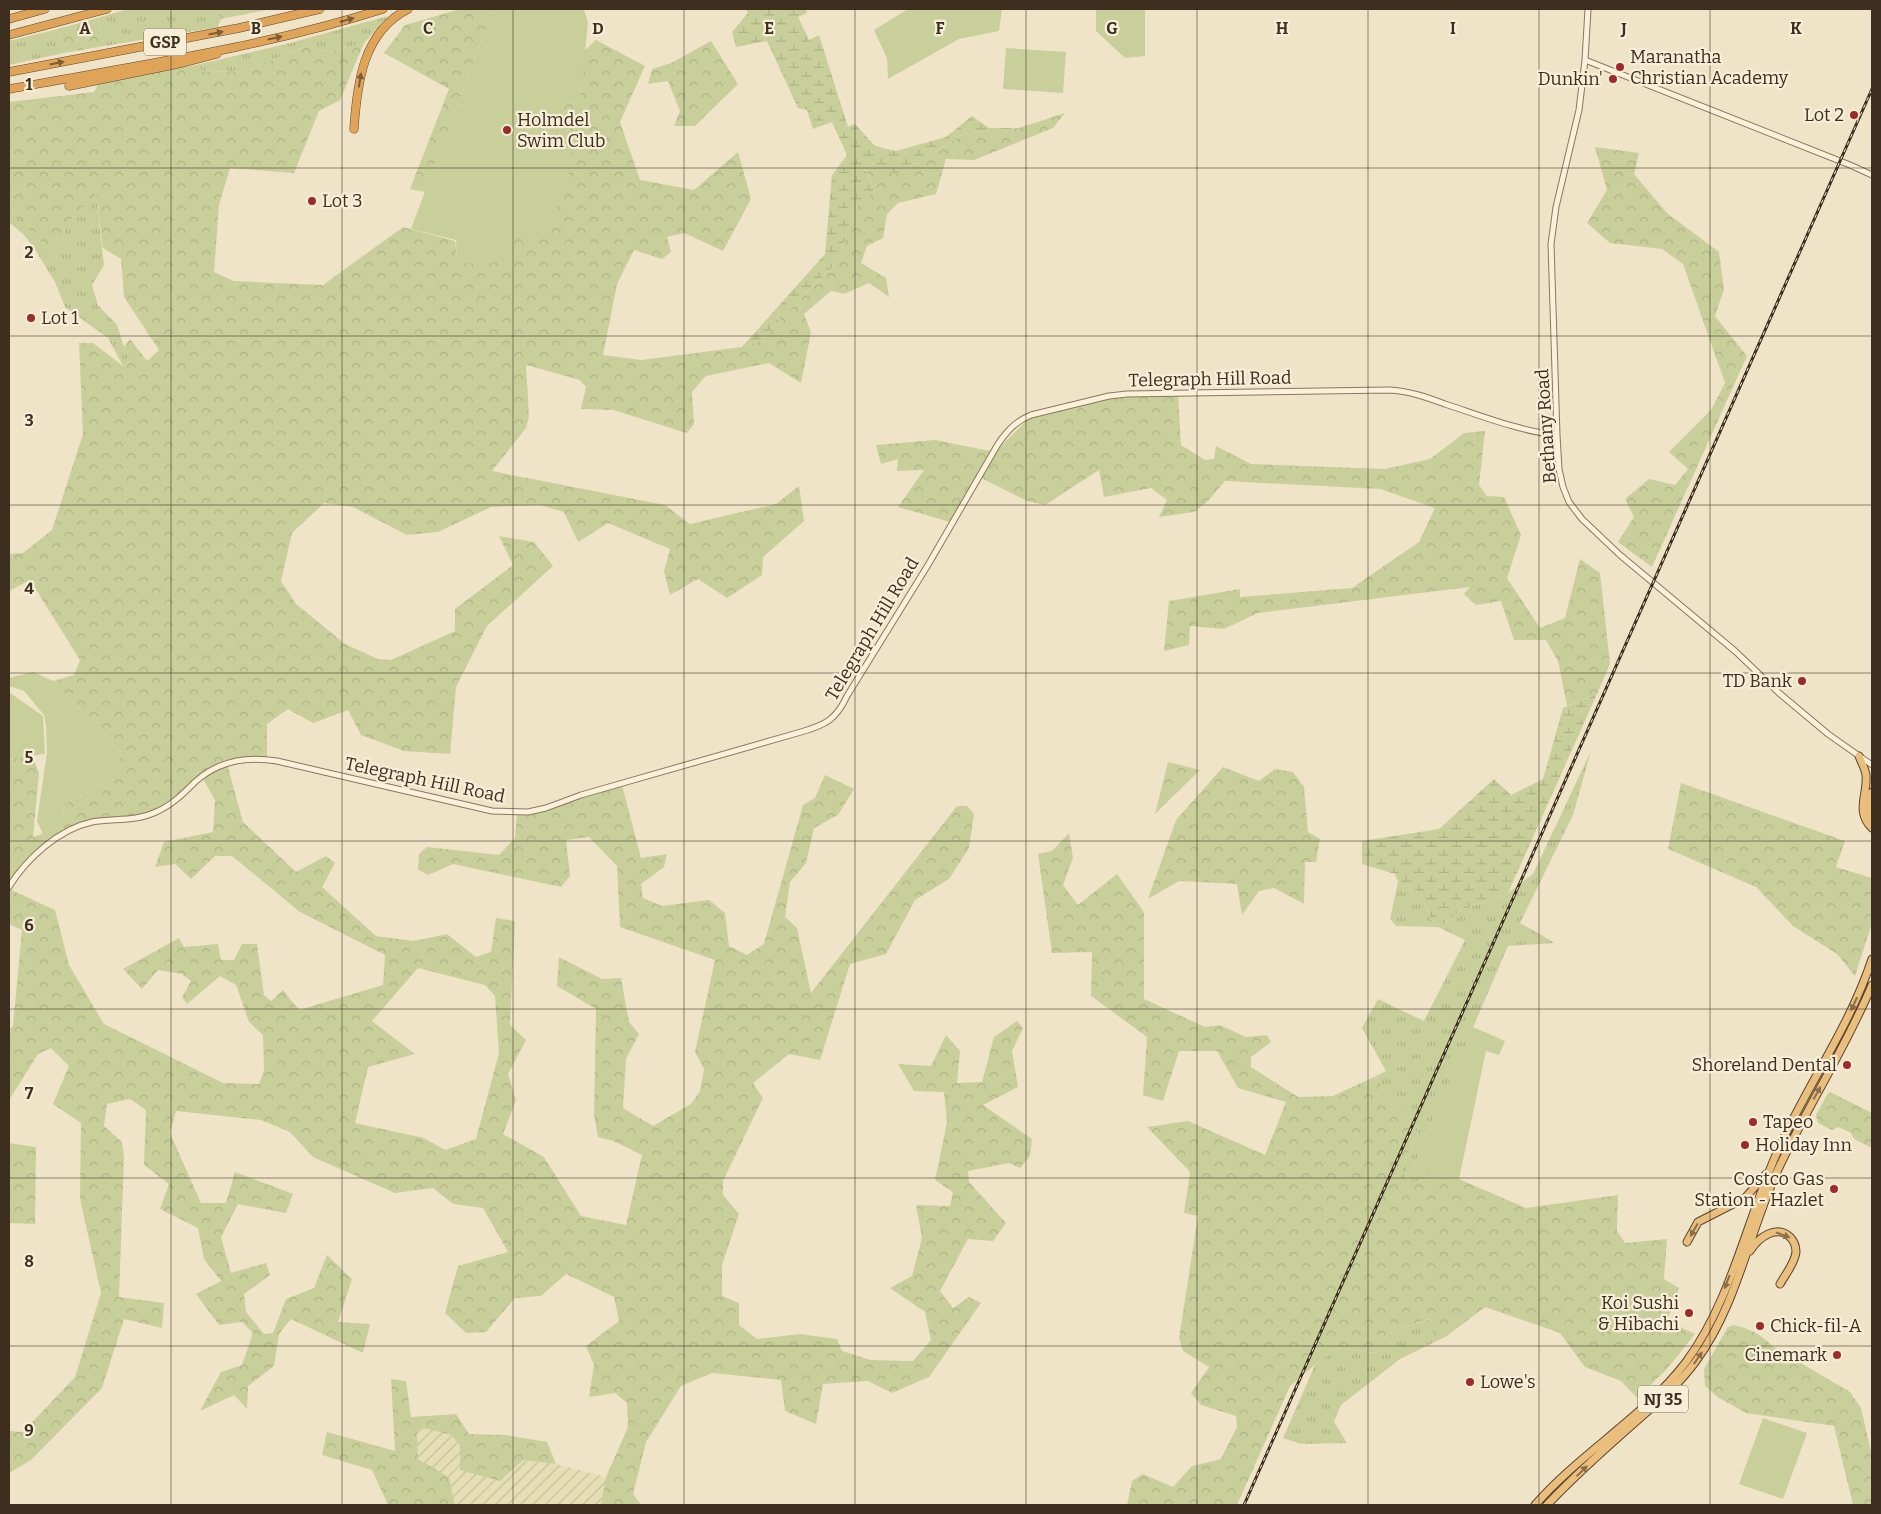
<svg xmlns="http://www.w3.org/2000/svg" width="1881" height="1514" viewBox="0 0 1881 1514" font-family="Bitter,serif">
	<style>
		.farmland { fill: url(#farmland-furrows) }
		.grass { fill: url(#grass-tufts) }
		.forest { fill: url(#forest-crowns); fill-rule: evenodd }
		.wetland { fill: url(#wetland-marsh) }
		.park { fill: #c9cf9b }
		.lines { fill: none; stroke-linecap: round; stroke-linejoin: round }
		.tertiary-casing { stroke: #8d765c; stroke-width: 7 }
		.trunk-casing { stroke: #5b4430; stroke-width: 9 }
		.motorway-casing { stroke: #5b4430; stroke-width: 9 }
		.tertiary { stroke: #faf1dc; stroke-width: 5 }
		.trunk { stroke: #eabe7c; stroke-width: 7 }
		.motorway { stroke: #e0a458; stroke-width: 8 }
		.rail-casing { stroke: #3d2e20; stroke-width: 3 }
		.rail { stroke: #f7eed8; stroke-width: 1; stroke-dasharray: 4; stroke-linecap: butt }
		.oneway { fill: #7e5d36 }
		.oneway2 { fill: #8b6f49 }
		.grid { fill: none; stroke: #3d2e20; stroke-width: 1; stroke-opacity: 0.55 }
		.poi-dot { fill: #9e2a2b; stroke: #f7eed8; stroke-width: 2 }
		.labels { text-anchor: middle; stroke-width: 4.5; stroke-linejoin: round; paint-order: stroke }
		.shield { fill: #f7eed8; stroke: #756857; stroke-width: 1 }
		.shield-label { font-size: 16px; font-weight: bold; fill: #3d2e20 }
		.poi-label { font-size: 18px; fill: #3d2e20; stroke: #f7eed8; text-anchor: start }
		.street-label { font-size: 18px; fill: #3d2e20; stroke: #f7eed8 }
		.grid-label { font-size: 16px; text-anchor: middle; font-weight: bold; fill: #3d2e20; stroke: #f7eed8; stroke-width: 4.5; stroke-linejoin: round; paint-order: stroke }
	</style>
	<defs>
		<pattern id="farmland-furrows" width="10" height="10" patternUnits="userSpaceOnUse" patternTransform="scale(1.25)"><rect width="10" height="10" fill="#e6deb5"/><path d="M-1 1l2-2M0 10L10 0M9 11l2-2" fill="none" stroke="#c6bf9b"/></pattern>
		<pattern id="grass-tufts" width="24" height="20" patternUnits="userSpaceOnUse" patternTransform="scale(1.25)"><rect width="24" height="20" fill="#c9cf9b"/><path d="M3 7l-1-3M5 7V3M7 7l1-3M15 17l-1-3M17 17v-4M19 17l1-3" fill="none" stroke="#aeb285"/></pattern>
		<pattern id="forest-crowns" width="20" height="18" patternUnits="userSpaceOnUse" patternTransform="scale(1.25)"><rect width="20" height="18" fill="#c9cf9b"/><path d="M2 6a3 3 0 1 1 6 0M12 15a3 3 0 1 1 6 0" fill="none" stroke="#aeb285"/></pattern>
		<pattern id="wetland-marsh" width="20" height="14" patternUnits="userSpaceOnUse" patternTransform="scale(1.25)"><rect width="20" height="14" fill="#c9cf9b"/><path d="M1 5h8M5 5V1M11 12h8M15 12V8" fill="none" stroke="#aeb285"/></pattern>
	</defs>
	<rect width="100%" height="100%" fill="#f0e4c8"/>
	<!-- farmland -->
	<path class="farmland" d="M424 1428 451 1435 461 1445 523 1460 556 1464 606 1477 601 1505H455L449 1477 417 1459V1433Z"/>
	<!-- grass -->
	<path class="grass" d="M128 9H216L221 19 218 27 105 46 97 18Z
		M388 16 364 43 328 52 307 46 245 71 204 72 196 65 290 43Z
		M58 29 64 53 9 65V41Z
		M96 193 104 265 92 285 98 305 117 325 124 347 131 361 123 366 108 338 65 307 55 282 36 251 25 236 9 222V195L15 216 63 245 65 225Z
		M1591 751 1573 815 1520 923 1555 943 1508 946 1415 1163 1442 1177 1412 1182 1401 1171 1418 1133 1393 1107 1376 1076 1386 1071 1362 1028 1378 999 1424 1021 1465 940 1438 927 1396 926 1390 919 1398 882 1420 892 1432 921 1442 925 1461 910 1508 893 1533 874Z
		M1429 1319 1434 1336H1447L1400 1359 1341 1405 1334 1422 1347 1443 1301 1444 1283 1438 1315 1365 1335 1348 1375 1353 1387 1334Z"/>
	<!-- forest -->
	<path class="forest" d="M216 9H271L221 19Z
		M460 9H493L425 192 410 189 449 89 384 53 405 25Z
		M97 18 105 46 64 53 58 29Z
		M596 40 645 66 620 122 640 180 694 190 738 152 751 199 723 251 684 233 667 237 671 252 662 259 634 250 617 284 603 355 641 360 742 347 759 341 838 261 854 210 875 191 864 166 899 174 964 134 1019 128 1065 113 1053 128 974 160 946 159 936 194 898 203 887 214 883 238 867 246 861 263 886 278 889 297 869 283 844 294 831 291 804 314 811 332 801 383 769 363 706 376 692 392 694 424 687 433 613 410 581 409 586 387 580 380 526 365 529 417 526 428 492 471 665 505 690 524 776 504 799 486 804 521 763 557 762 575 727 598 698 579 670 595 664 571 670 549 608 523 578 542 564 512 540 505 491 507 438 532 407 535 353 507 324 503 292 533 281 581 296 604 345 644 378 659 391 660 455 631V609L513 565 499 536 534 542 553 566 487 626 456 687 450 754 404 751 361 735 348 710 313 723 288 709 267 724V759L227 764 243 822 296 872 326 856 335 863 322 887 376 936 414 941 447 934 476 957 491 952 496 918 515 921 510 1025 526 1040 508 1074 516 1100 503 1134 544 1157 581 1216 626 1225 642 1155 613 1141 598 1137 594 1115 596 1009 557 986 559 957 602 979 621 978 629 1022 639 1034 626 1059 623 1108 653 1126 691 1104 700 1091 704 1069 695 1052 715 960 620 927 617 866 589 837 566 840 570 876 561 887 453 864 428 875 418 869 419 854 427 847 499 855 515 838 517 814 621 781 641 858 667 854 664 867 641 884 643 898 662 906 709 900 725 913 729 946 747 955 764 944 803 805 815 798 825 775 854 789 838 815 814 828 806 863 790 882 785 917 797 928 811 993 957 806H967L974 814 969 848 949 879 915 900 886 954 850 964 820 1060 789 1054 753 1083 763 1098 723 1181V1195L739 1214 722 1265V1296L739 1303V1325L757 1339 800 1334 837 1339 842 1351 871 1360 913 1361 931 1340 925 1312 890 1288 912 1276 922 1238 916 1205 950 1206 953 1192 935 1180 947 1122 944 1092 914 1091 898 1064 931 1066 946 1035 960 1051 957 1083 982 1082 994 1037 1017 1021 1023 1028 1012 1051 1018 1087 983 1105 1032 1139 1030 1156 1020 1168 1009 1163 968 1171 969 1182 1006 1223 993 1241 968 1239 940 1291 953 1308 969 1297 981 1303 929 1377 892 1393 868 1381 823 1384 816 1424 785 1411 781 1380 712 1373 681 1386 646 1442 633 1494 641 1505H601L606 1477 628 1427 627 1403 615 1393 589 1397 594 1365 586 1346 619 1321 614 1297 566 1274 541 1296 515 1298 486 1332 466 1333 445 1313 458 1266 508 1252 483 1208 453 1204 433 1188 395 1193 313 1157 290 1132 261 1120 176 1111 170 1133 201 1203H226L235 1172 293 1194 286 1213 238 1204 221 1237 231 1273 266 1263 270 1275 244 1294 246 1312 264 1334 273 1333 286 1299 314 1288 327 1255 352 1279 338 1322 370 1324 363 1353 291 1319 279 1334 274 1366 248 1386 247 1409 234 1395 200 1411 221 1372 242 1365 253 1333 242 1322 219 1325 196 1294 221 1281 204 1259 198 1228 160 1209 169 1184 144 1165 146 1110 130 1099 107 1104 104 1126 122 1142 124 1157 119 1297 164 1303 162 1328 124 1319 102 1388 31 1460 9 1473V1431L23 1432 75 1377 101 1293 80 1199 81 1123 53 1104 69 1066 51 1048 38 1054 9 1100V1030L13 1026 22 930 9 924V889L55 910 69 965 104 1024 223 1083 259 1084 264 1070 263 1035 249 1022 236 985 220 976 187 1004 182 997 191 981 182 974 158 970 142 989 123 969 179 938 184 947 218 944 221 960H234L242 944H257L264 995 271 1001 283 990 299 1010 383 985 385 955 300 912 232 856H215L191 879 175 864 155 867 164 842 213 832 215 800 202 777 147 816 79 826 35 856 9 886V759L32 755 39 773 33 837 60 828 65 804 112 779 122 753 53 681 74 675 80 660 30 580 9 591V554L23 553 52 530 83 434 79 343H93L123 366 131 361 124 347 130 339 147 361 159 350 124 297 121 259 103 248 96 194 65 225 63 245 48 248 15 216 9 195V102L94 92 99 83 196 65 204 72 245 71 307 46 328 52 364 43 340 100 319 111 294 173 230 168 219 205 214 272 234 281 323 285 403 227 455 241 458 264 515 231 572 154 562 106 580 97 584 51ZM418 968 485 985 495 996 499 1053 476 1139 445 1150 424 1138 355 1123 368 1067 415 1054 372 1021Z
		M711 41 738 84 695 126H674L680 111 668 81 648 84 652 69 671 63Z
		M1595 147 1639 153 1634 174 1667 213 1719 252 1724 289 1715 316 1747 356 1652 567 1618 542 1634 517 1625 499 1649 479 1675 485 1688 469 1669 452 1711 410 1725 383 1683 264 1662 249 1610 243 1587 223 1607 190Z
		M1178 394 1181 445 1205 460 1214 459 1216 446 1251 464 1385 469 1430 459 1464 433 1485 431 1479 485 1487 496 1504 497 1521 535 1507 578 1540 628 1565 618 1580 559 1600 573 1610 664 1597 694 1567 706 1558 661 1546 640H1514L1501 601 1476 605 1464 594 1470 587 1258 613 1224 629 1190 626 1189 645 1164 651 1169 601 1240 589V597L1352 588 1419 542 1435 508 1380 489 1225 481 1208 501 1194 512 1159 517 1167 500 1151 488 1104 497 1099 470 1045 505 1027 501 979 477 953 523 898 507 924 470 897 471 898 459 881 464 876 445 935 440 995 452 1035 412 1120 395Z
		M1168 762 1200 770 1155 814Z
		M1223 767 1259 781 1275 769 1293 772 1304 787 1308 832 1320 839 1316 862H1305L1304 904 1274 888 1259 891 1242 915 1237 884 1179 881 1148 899 1176 820Z
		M1681 783 1845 841 1836 867 1872 878V923L1855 976 1837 954 1793 926 1756 887 1668 849Z
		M1069 833 1073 858 1063 885 1078 905 1117 874 1144 912V999L1205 1027 1220 1025 1246 1037 1267 1035 1271 1042 1251 1057V1067L1298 1097 1333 1096 1376 1076 1393 1107 1413 1112 1409 1123 1418 1133 1401 1171 1412 1182 1442 1177 1459 1179 1526 1208 1618 1195 1617 1231 1625 1243 1667 1239 1664 1279 1679 1288 1667 1321 1695 1334 1666 1370 1637 1398 1621 1381 1585 1367 1560 1333 1485 1307 1447 1336H1434L1428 1319 1387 1334 1375 1353 1335 1348 1290 1386 1237 1505H1127L1132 1481 1143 1474 1173 1487 1192 1466 1221 1459 1237 1427 1236 1416 1201 1405 1191 1393 1209 1367 1183 1351 1179 1338 1198 1216 1184 1213 1190 1172 1147 1127 1188 1121 1265 1155 1286 1102 1238 1088 1217 1051H1179L1163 1101 1143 1095 1147 1037 1091 996 1092 952 1052 953 1038 854 1052 851Z
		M1830 1092 1872 1113V1148L1854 1139 1851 1133 1838 1127 1832 1130 1818 1123 1816 1115 1828 1093Z
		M9 1143 36 1147 35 1224 9 1223Z
		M1733 1325C1749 1328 1762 1335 1772 1346L1850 1392 1861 1408 1872 1456V1505H1853L1834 1426 1746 1413 1719 1398 1705 1386 1704 1369 1725 1332 1728 1327Z
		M391 1379 406 1381 411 1417 456 1414 469 1434 505 1435 547 1442 556 1464 523 1460 500 1481 460 1470V1445L451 1435 424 1428 417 1433 418 1459 449 1477 455 1505H388L372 1470 322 1455 327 1432 395 1451Z"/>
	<!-- wetland -->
	<path class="wetland" d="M746 9H806L807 13 798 17 809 40 819 35 848 127 855 124 875 146 896 151 946 137 972 116 989 128H1019L964 134 899 174 864 167 875 191 854 210 838 261 759 341 742 347 825 254 832 175 847 155 832 122 813 129 807 110 798 108 767 41 736 47 732 32 748 13Z
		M1597 694 1508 893 1461 910 1442 925 1432 921 1420 892 1398 882 1395 874 1362 864V841L1439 829 1494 779 1511 795 1543 779 1563 708Z"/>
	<!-- park -->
	<path class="park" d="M493 9H584L588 23 580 97 562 106 572 154 567 188 539 238 515 232 510 262 457 264 456 240 411 229Z
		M908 9H1002L999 31 959 39 888 79 887 58 874 30Z
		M1143 9 1145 10V56L1125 58 1096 31V10Z
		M1006 48 1066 52 1063 93 1003 89Z
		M33 672 53 681 122 753 112 779 65 804 60 828 43 834 37 821 47 752 46 726 44 715 24 691 9 686V678Z
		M9 692 43 716 45 754 9 759Z
		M1473 1027 1505 1041 1499 1055 1486 1051 1459 1179 1442 1177 1415 1163Z
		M1763 1418 1807 1433 1783 1499 1739 1484Z"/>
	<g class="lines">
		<!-- tertiary casing -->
		<g class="tertiary-casing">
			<path id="tertiary" d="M1588 9 1585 60 1579 110 1556 207 1551 244 1557 435 1559 469 1563 487 1569 502 1582 519 1620 555 1735 651 1779 693 1828 734 1872 765
				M1585 60 1850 165 1872 175
				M9 887C26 859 59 829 92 822 113 818 135 822 156 812 172 805 183 794 195 782 218 761 247 756 277 761L492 811 528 812 546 808 581 795 801 732C825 725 836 720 847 696L928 565 998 444C1007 431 1016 421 1031 415L1109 396 1127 394 1389 390C1409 391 1426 397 1445 404 1482 416 1519 431 1557 435"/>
		</g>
		<!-- trunk casing -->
		<g class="trunk-casing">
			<path id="trunk" d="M1859 756C1861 762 1865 768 1866 775 1868 794 1855 812 1872 828
				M1872 792 1868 805 1872 820
				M1687 1242 1698 1222 1745 1198 1766 1174
				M1750 1251C1758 1238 1776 1224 1790 1237 1794 1241 1796 1247 1796 1252 1795 1263 1785 1275 1780 1284
				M1535 1505C1579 1454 1645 1416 1686 1362 1732 1300 1747 1218 1779 1148 1808 1084 1850 1026 1872 959
				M1547 1505C1576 1474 1609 1445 1641 1417 1661 1400 1680 1383 1696 1361 1737 1305 1748 1236 1776 1174 1805 1110 1845 1050 1872 985"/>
		</g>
		<!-- motorway casing -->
		<g class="motorway-casing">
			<path id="motorway" d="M9 19 45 9
				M9 35 107 9
				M9 72 239 28 320 9
				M69 86 182 63 217 54
				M9 89C134 66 261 48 383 9
				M354 129C357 83 363 32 408 9"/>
		</g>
		<!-- tertiary -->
		<use href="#tertiary" class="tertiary"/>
		<!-- trunk -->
		<use href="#trunk" class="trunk"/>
		<!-- motorway -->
		<use href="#motorway" class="motorway"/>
		<!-- rail casing -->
		<g class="rail-casing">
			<path id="rail" d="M1244 1505 1872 89"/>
		</g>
		<!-- rail -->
		<use href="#rail" class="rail"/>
	</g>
	<!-- one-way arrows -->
	<defs><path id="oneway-solid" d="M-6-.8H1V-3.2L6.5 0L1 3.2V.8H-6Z" transform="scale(1.25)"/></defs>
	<g class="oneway">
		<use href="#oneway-solid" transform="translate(347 20) rotate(-16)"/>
		<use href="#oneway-solid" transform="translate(216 33) rotate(-11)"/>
		<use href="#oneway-solid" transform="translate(275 38) rotate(-12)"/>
		<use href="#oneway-solid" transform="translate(57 63) rotate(-11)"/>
		<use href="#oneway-solid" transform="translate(360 80) rotate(-81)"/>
	</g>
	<g class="oneway2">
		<use href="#oneway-solid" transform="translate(1854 1004) rotate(115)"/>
		<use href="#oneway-solid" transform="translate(1817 1093) rotate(-61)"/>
		<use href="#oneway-solid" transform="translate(1694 1230) rotate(119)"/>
		<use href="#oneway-solid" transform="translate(1783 1235) rotate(20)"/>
		<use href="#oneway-solid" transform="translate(1727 1282) rotate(111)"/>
		<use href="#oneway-solid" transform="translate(1698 1358) rotate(-55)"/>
		<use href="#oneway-solid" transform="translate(1582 1471) rotate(-44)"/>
	</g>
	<!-- grid -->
	<path class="grid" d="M171 9V1505M342 9V1505M513 9V1505M684 9V1505M855 9V1505M1026 9V1505M1197 9V1505M1368 9V1505M1539 9V1505M1710 9V1505M9 168H1872M9 336H1872M9 505H1872M9 673H1872M9 841H1872M9 1009H1872M9 1178H1872M9 1346H1872"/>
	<!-- markers -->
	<g class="poi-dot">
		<circle cx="1620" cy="67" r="5"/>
		<circle cx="1613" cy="79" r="5"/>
		<circle cx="1854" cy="115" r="5"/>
		<circle cx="507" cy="130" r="5"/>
		<circle cx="312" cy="201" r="5"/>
		<circle cx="31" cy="318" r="5"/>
		<circle cx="1802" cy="681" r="5"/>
		<circle cx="1847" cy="1065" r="5"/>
		<circle cx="1753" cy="1122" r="5"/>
		<circle cx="1745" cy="1145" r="5"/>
		<circle cx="1834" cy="1189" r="5"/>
		<circle cx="1689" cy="1313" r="5"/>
		<circle cx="1760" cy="1326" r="5"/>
		<circle cx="1837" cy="1355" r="5"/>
		<circle cx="1470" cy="1382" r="5"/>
	</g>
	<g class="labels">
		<!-- shield labels -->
		<g class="shield">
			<rect x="144" y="28.5" width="42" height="27" rx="4"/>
			<rect x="1638" y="1385.5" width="50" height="27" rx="4"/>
		</g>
		<g class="shield-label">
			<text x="165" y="48">GSP</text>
			<text x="1663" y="1405">NJ 35</text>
		</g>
		<!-- poi labels -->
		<g class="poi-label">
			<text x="1630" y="63">Maranatha<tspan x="1630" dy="21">Christian Academy</tspan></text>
			<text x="1603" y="85" text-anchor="end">Dunkin'</text>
			<text x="1844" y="121" text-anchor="end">Lot 2</text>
			<text x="517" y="126">Holmdel<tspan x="517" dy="21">Swim Club</tspan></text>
			<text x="322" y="207">Lot 3</text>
			<text x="41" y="324">Lot 1</text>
			<text x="1792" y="687" text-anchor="end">TD Bank</text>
			<text x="1837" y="1071" text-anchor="end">Shoreland Dental</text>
			<text x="1763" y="1128">Tapeo</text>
			<text x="1755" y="1151">Holiday Inn</text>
			<text x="1824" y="1185" text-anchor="end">Costco Gas<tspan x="1824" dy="21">Station - Hazlet</tspan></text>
			<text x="1679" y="1309" text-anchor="end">Koi Sushi<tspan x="1679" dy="21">&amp; Hibachi</tspan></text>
			<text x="1770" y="1332">Chick-fil-A</text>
			<text x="1827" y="1361" text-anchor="end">Cinemark</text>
			<text x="1480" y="1388">Lowe's</text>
		</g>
		<!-- street labels -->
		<g class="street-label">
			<text transform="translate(1210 379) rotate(-1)" y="6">Telegraph Hill Road</text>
			<text transform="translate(1546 426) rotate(-94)" y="6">Bethany Road</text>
			<text transform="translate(872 629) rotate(-59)" y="6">Telegraph Hill Road</text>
			<text transform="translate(425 780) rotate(12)" y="6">Telegraph Hill Road</text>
		</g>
	</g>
	<g class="grid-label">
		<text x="85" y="34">A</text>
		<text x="256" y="34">B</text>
		<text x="428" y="34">C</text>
		<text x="598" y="34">D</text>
		<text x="769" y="34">E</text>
		<text x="940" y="34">F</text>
		<text x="1112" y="34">G</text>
		<text x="1282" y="34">H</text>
		<text x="1453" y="34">I</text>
		<text x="1624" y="34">J</text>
		<text x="1796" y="34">K</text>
		<text x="29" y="90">1</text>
		<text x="29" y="258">2</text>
		<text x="29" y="426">3</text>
		<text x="29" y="594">4</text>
		<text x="29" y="763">5</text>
		<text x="29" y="931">6</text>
		<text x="29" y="1099">7</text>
		<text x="29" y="1267">8</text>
		<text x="29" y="1436">9</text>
	</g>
	<!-- border -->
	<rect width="1881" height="1514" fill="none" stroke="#3d2e20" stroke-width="20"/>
</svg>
